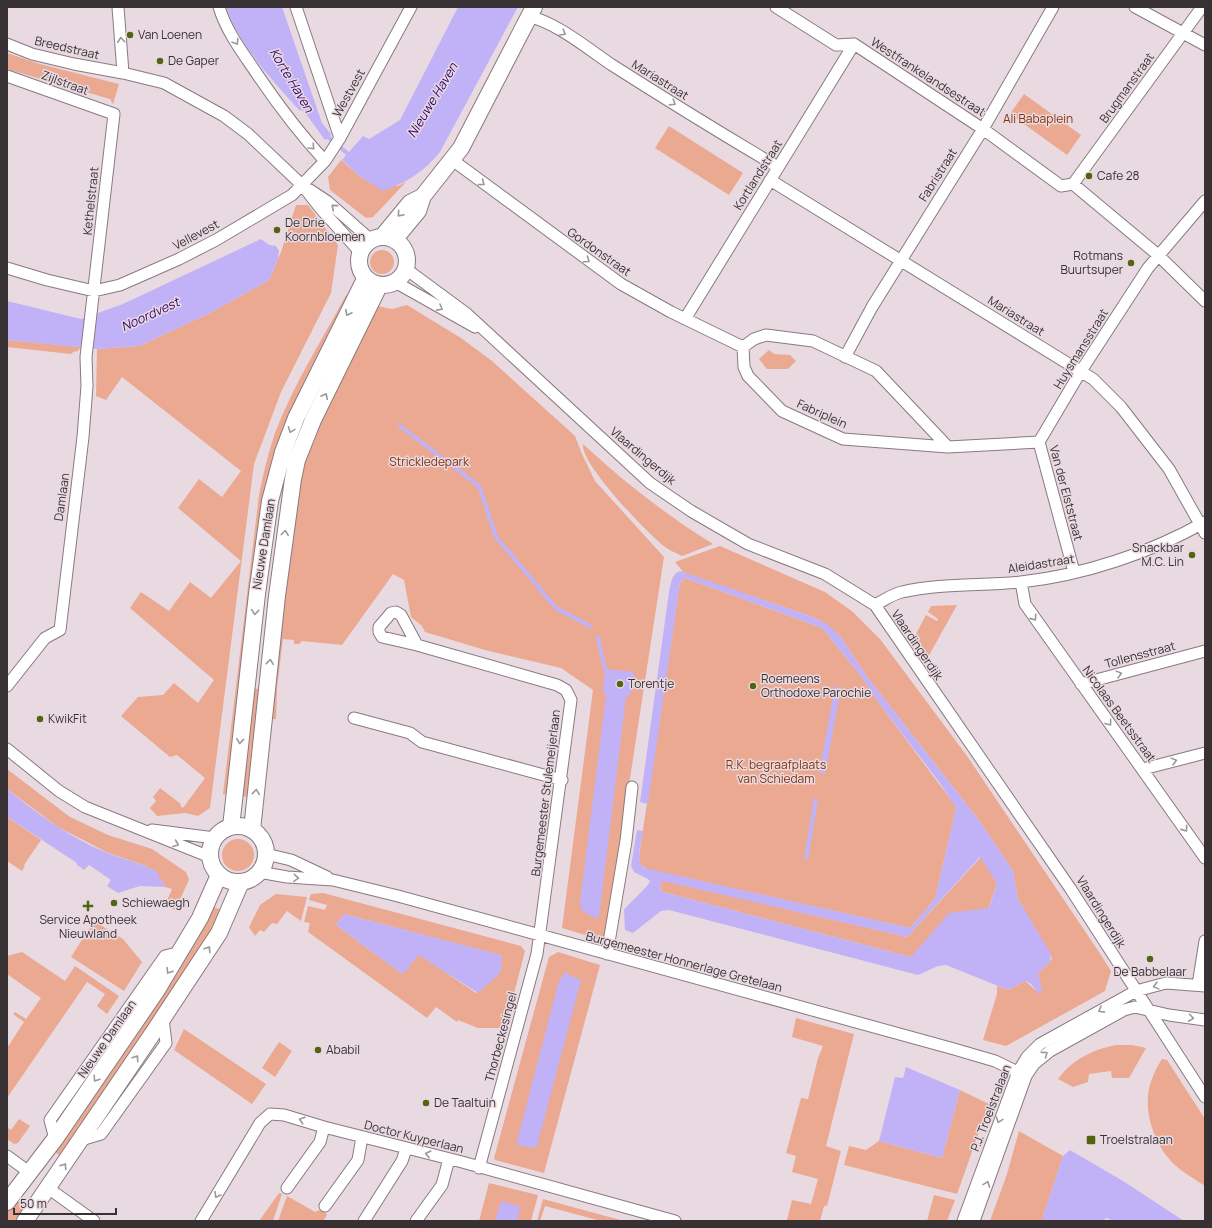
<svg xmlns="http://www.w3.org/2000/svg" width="1212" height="1228" viewBox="0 0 1212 1228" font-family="Manrope,sans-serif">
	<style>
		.green { fill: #eaa990; fill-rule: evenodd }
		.water { fill: #c1b2f7; fill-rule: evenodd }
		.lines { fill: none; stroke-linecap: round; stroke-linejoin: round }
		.stream { stroke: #c1b2f7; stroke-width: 4 }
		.street-casing { stroke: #887a80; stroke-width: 13 }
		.secondary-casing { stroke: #887a80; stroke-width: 18 }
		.street { stroke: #fff; stroke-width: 11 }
		.secondary { stroke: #fff; stroke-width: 16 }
		.oneway { stroke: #9b989a }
		.poi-dot { fill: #516511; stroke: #e9dae1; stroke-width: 1.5 }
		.labels { text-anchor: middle; stroke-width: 3; stroke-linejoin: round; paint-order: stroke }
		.poi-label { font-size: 12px; fill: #373134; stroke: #e9dae1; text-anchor: start }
		.street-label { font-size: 12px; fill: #373134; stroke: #e9dae1 }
		.park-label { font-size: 12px; fill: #84320a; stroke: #e9dae1 }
		.water-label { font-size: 13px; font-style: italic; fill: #35076e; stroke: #e9dae1 }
	</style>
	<rect width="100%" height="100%" fill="#e9dae1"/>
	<!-- green -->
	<path class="green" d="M7 53 40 64 119 84 113 104 110 99 7 69Z
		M1024 94 1081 135 1067 155 1010 114Z
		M669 126 743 173 729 195 655 148Z
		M341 160 362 178 398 186 406 182 373 217 366 218 330 190 328 177Z
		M296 205H308L338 245 331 293 281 392 254 464 210 808 198 816 185 813 157 816 150 808 156 801 153 797 160 788 181 804 180 805 183 808 205 778 177 755 170 757 121 716 138 697 163 695 174 683 198 703 214 680 130 608 141 592 169 611 190 582 211 598 241 561 178 508 199 479 222 497 241 471 122 377 106 400 96 396 97 349 139 346 210 313 269 280 281 252Z
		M370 262a12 12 0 1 1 24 0a12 12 0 1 1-24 0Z
		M346 295 351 298 287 422 229 795 223 794 259 495C263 474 268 454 275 433 293 385 322 340 346 295Z
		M407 305 461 338 492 361 575 436 582 454 595 481 664 557 605 941 562 928 593 690 561 668 485 650 425 632 422 626 411 617 404 580 393 574 342 645 302 641 299 644H294V640L283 639 277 688 276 719H268L301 460 377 306 392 309Z
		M7 340 81 347 78 351 73 352 71 354 7 347Z
		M769 350 774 354 790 355 796 361 788 369H767L759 359Z
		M583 444C624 482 666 515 713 544L682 556C674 552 666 549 659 542 643 528 580 463 583 444Z
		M720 546 825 592 853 612 880 639 967 756 1101 955 1111 971 1105 991 1006 1046 983 1040 997 994V986L1008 990 1025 981 1039 993 1038 973 1050 962 1052 958 1018 899 1013 871 981 823 865 674 840 636 821 621 810 616 684 573 675 562Z
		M685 578 822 628 861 676 881 706 954 804 956 808 935 899 910 928 647 869 640 864 639 856 680 583Z
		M957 605 932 650 928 657 915 636 926 615 937 621 938 619 928 612 931 606Z
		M254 688 258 689 260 694 249 797 240 796Z
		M7 769 70 817 108 835 152 849 186 872 189 880 175 910 165 905 172 889 165 887 163 881H161L146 866 106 852 58 827 7 789Z
		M7 817 41 840 24 865 25 866 22 871 7 861Z
		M222 855a16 16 0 1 1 32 0a16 16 0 1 1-32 0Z
		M981 857 997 883 988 910 911 957 663 892 659 886 662 880 907 937Z
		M323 893 521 946 525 951 505 1028H478L458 1020 457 1022 436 1007 427 1018 308 932 310 923 304 922 308 906 325 910 327 905 309 900 311 894ZM344 914 500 955 502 957 500 968 476 993 418 954 404 973H401L336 925Z
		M276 894 307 897 301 921 287 911 277 924 272 923 264 932 260 930 255 936 249 927 260 905Z
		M212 906 221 910 203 946 60 1156 55 1152Z
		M94 921 123 939 142 962 124 991 71 957Z
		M22 952 65 981 75 966 119 996 107 1014 97 1006 105 994 87 982 7 1098V1048L24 1022 13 1014 15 1012 26 1019 41 998 7 974V956Z
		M558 952 600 965 544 1173 495 1160 494 1158 549 957Z
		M796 1018 854 1034 826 1146 841 1151 827 1206H824L820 1221 787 1220 792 1200 811 1204 818 1179 792 1172 796 1156 786 1153 801 1098 808 1099 818 1058 823 1046 792 1037Z
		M184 1029 266 1084 252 1104 174 1050Z
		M279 1042 292 1051 275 1077 262 1068Z
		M1116 1045H1132L1146 1048 1129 1078H1112L1111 1071 1089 1074 1088 1082 1073 1087 1058 1079C1073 1059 1092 1050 1116 1045Z
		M1162 1059 1167 1060 1205 1119V1186C1195 1179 1183 1173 1174 1164 1157 1148 1146 1120 1148 1096 1149 1083 1155 1070 1162 1059Z
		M960 1090 989 1104 957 1194 844 1165 849 1146 866 1150 879 1141 942 1158Z
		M19 1119 30 1126 18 1143 14 1144 7 1139V1127L11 1130Z
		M1019 1131 1063 1156 1043 1217V1221H990L1007 1174Z
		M489 1183 538 1195 531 1221H479Z
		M279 1193 282 1194 273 1221H259Z
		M934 1195 955 1200 947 1221H927Z
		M287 1196 315 1212 322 1209 327 1215 323 1221H278Z
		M15 1197 29 1207 16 1221H7V1213Z
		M543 1199 624 1221H601L545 1206 540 1221H537Z"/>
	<!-- water -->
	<path class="water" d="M226 7H282L322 123 331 134 330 136 349 152 363 136 369 139 400 120 458 7H518L440 152C425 171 406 183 383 191L362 178 342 160 346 155 327 139 325 140 304 111 299 110C271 79 240 46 226 7Z
		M261 239 269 245 276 246 279 251 278 259 269 280 210 313 139 346 97 349 7 340V301L81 319 123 304Z
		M680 571 810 616 827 624 840 636 865 674 981 823 1013 871 1018 899 1051 954 1050 962 1038 973 1042 992 1039 994 1031 984 1025 981 1008 990 946 965 938 966 918 975 669 910 661 911 633 933 625 930 624 910C629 903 649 886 650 881L648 879 634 872 631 866 637 830 643 831C642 842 634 862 645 868L910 928 935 899 956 808 939 782 881 706 861 676 822 628 685 578 680 583 648 804 640 802 669 592C671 584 671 574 680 571ZM980 857 997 883 989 908 949 913 911 957 663 892 659 886 663 881 907 937Z
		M605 669 634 672 631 694 626 697 599 917 597 918C587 914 581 914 580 902L606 696 603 691Z
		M835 686 841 688 825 774 819 773Z
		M7 789C38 814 69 837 105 852 121 858 137 862 152 869L157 872 161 881H163L165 887 140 886 118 893 107 886 111 880 89 865 84 870 76 864 77 863 7 817Z
		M814 798 818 799 808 860 804 858Z
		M344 914 501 955 502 957 501 972H499L498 975 478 993 418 955 404 973H401L336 925Z
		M565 972 568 973V975L581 980 537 1146 533 1148 518 1145 517 1141 559 981Z
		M906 1067 960 1090 942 1158 879 1141 895 1077 903 1078Z
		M1070 1150 1123 1181 1184 1221H1114L1106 1218 1103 1221H1043V1217L1063 1156Z
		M501 1201 519 1206 520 1209 517 1221H495Z"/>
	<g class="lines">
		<!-- stream -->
		<path class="stream" d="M400 426 479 486 496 537 556 608 590 626
			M598 638 605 669"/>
		<!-- street casing -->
		<g class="street-casing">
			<path id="street" d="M118 7 123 73
				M219 7C226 30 240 49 253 68 275 101 298 132 325 161
				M296 7 340 138
				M776 7 836 45 854 44 983 129 1061 186 1073 184 1158 255 1205 301
				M1135 7 1205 45
				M529 17C553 20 591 51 612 65 667 100 722 134 778 167
				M7 44 32 54 74 64 123 73 164 83 224 116 248 134 303 186 321 209 360 252
				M7 76 114 114 86 357 87 386 83 437 60 630 45 638 7 686
				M451 159 621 284 671 312 743 347
				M770 180 1093 379 1121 407 1169 469 1205 533
				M1073 184 1202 7
				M310 190 328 202 371 240
				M7 268 47 280 94 291 120 285 179 259 216 240 292 195 325 161 340 138 411 7
				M406 269 467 314 650 483 691 511 748 544 825 574 875 605 1070 888 1205 1097
				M395 282 475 327
				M685 319 854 44
				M766 335 813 341 876 371 948 447 843 439 782 411 748 376 744 367 743 347 754 339Z
				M845 357 872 307 983 129 1053 7
				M1039 442 1074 572
				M948 447 1039 442 1081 371 1148 268 1205 201
				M1021 582 1025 604 1205 858
				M875 605C883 601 892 594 902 592 940 583 982 586 1021 582 1084 575 1150 553 1205 522
				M417 645 382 637 379 632V627L391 613 396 612 401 615 417 645 557 685 566 690 571 700 537 954 479 1168
				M1081 684 1205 651
				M354 718 410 733 422 742 562 780
				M7 749 59 791 85 807 210 857
				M1143 769 1205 753
				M152 830 215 838
				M266 854 291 860 327 877
				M259 872 287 877 333 880 398 896 954 1049 995 1061 1026 1076
				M607 954 626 841 632 787
				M1198 985 1205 941
				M55 1139 50 1120 165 956 181 952
				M81 1140 101 1134 166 1043 163 1019
				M7 1156 29 1172
				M48 1188 94 1221
				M287 1188 320 1142 324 1127
				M325 1206 358 1160 362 1137
				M201 1221 260 1123 270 1114 284 1115 324 1127 462 1162 675 1221
				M364 1221 402 1161 406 1149
				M416 1221 442 1185 449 1159
				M963 1221 1018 1072 1027 1057 1040 1044 1136 991 1166 983 1205 986
				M974 1221 1026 1076 1034 1064 1050 1051 1124 1010 1135 1007 1169 1015 1205 1020"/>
		</g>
		<!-- secondary casing -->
		<g class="secondary-casing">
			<path id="secondary" d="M359 261a24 24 0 1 1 48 0a24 24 0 1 1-48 0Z
				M382 237 410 203 422 197
				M394 240 418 211 423 196 461 148 534 7
				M210 854a28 28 0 1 1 56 0a28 28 0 1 1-56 0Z
				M231 827 257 594 270 501 283 452 296 418 365 279
				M252 830 277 596 293 479 297 460 313 420 379 286
				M7 1202 55 1139 157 990 200 918 219 875
				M25 1221 155 1030 219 933 241 882"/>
		</g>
		<!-- street -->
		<use href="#street" class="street"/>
		<!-- secondary -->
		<use href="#secondary" class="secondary"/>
	</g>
	<!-- one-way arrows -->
	<defs><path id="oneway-chevron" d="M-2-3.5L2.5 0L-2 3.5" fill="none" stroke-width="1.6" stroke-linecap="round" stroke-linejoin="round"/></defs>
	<g class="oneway">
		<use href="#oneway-chevron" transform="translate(563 33) rotate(31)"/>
		<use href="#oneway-chevron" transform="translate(121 40) rotate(-94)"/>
		<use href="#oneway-chevron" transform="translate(236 42) rotate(57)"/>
		<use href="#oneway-chevron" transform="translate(673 103) rotate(32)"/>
		<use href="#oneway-chevron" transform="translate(312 147) rotate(47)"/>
		<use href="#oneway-chevron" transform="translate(482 183) rotate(37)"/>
		<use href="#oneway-chevron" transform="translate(334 207) rotate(-139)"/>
		<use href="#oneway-chevron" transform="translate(400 214) rotate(131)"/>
		<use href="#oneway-chevron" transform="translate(587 260) rotate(35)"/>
		<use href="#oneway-chevron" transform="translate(440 308) rotate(29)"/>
		<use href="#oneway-chevron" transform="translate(348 313) rotate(117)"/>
		<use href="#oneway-chevron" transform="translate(325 396) rotate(-64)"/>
		<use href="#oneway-chevron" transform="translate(291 430) rotate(111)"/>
		<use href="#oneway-chevron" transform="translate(285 533) rotate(-83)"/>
		<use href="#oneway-chevron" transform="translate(255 612) rotate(96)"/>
		<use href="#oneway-chevron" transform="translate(1034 618) rotate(55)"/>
		<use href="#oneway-chevron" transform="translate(270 662) rotate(-84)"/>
		<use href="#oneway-chevron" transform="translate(1119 674) rotate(-15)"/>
		<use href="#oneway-chevron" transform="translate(1109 723) rotate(54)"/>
		<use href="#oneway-chevron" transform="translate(240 741) rotate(96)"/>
		<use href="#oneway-chevron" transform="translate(1174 761) rotate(-15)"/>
		<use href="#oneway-chevron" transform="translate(256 792) rotate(-84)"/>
		<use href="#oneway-chevron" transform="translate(1185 829) rotate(55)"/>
		<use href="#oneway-chevron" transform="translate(176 844) rotate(23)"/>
		<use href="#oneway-chevron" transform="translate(296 878) rotate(4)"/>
		<use href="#oneway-chevron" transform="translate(208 949) rotate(-57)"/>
		<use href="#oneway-chevron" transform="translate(169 971) rotate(122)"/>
		<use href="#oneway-chevron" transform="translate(1156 986) rotate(165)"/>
		<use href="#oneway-chevron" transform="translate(1101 1010) rotate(151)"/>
		<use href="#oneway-chevron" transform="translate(1191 1018) rotate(8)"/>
		<use href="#oneway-chevron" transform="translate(1045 1054) rotate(-37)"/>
		<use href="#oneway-chevron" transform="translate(136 1058) rotate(-56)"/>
		<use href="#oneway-chevron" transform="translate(96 1079) rotate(124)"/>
		<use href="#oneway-chevron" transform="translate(302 1120) rotate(-162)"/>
		<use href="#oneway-chevron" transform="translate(999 1120) rotate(110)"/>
		<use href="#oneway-chevron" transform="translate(428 1154) rotate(-167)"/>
		<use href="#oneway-chevron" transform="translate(64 1166) rotate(-56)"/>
		<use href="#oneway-chevron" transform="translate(987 1184) rotate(-70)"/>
		<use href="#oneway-chevron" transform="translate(217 1195) rotate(121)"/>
	</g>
	<!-- markers -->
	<g class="poi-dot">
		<circle cx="130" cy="35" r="4"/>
		<circle cx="160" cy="61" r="4"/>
		<circle cx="1089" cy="176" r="4"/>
		<circle cx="277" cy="230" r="4"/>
		<circle cx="1131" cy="263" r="4"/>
		<circle cx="1192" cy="555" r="4"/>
		<circle cx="620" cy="684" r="4"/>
		<circle cx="753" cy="686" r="4"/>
		<circle cx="40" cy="719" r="4"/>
		<circle cx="114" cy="903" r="4"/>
		<path d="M86 900h4v4h4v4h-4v4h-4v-4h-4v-4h4z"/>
		<circle cx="1150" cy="959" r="4"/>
		<circle cx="318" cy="1050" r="4"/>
		<circle cx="426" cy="1103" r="4"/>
		<rect x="1086" y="1135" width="10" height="10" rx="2"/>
	</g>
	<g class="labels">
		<!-- poi labels -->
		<g class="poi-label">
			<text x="138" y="39">Van Loenen</text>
			<text x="168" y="65">De Gaper</text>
			<text x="1097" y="180">Cafe 28</text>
			<text x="285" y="227">De Drie<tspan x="285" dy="14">Koornbloemen</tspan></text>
			<text x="1123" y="260" text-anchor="end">Rotmans<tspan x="1123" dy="14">Buurtsuper</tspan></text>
			<text x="1184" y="552" text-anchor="end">Snackbar<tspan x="1184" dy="14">M.C. Lin</tspan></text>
			<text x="761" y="683">Roemeens<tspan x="761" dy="14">Orthodoxe Parochie</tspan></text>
			<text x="628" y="688">Torentje</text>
			<text x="48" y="723">KwikFit</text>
			<text x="122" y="907">Schiewaegh</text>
			<text x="88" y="924" text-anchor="middle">Service Apotheek<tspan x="88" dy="14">Nieuwland</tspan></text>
			<text x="1150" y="976" text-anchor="middle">De Babbelaar</text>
			<text x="326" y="1054">Ababil</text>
			<text x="434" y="1107">De Taaltuin</text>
			<text x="1100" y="1144">Troelstralaan</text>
		</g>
		<!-- street labels -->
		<g class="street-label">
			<text transform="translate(67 48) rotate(13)" y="4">Breedstraat</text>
			<text transform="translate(928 77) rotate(33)" y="4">Westfrankelandsestraat</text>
			<text transform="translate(660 80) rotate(32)" y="4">Mariastraat</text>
			<text transform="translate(65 83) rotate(20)" y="4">Zijlstraat</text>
			<text transform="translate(1127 88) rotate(-54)" y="4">Brugmanstraat</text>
			<text transform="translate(349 93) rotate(-61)" y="4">Westvest</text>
			<text transform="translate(758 175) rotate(-58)" y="4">Kortlandstraat</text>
			<text transform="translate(938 175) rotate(-58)" y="4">Fabristraat</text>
			<text transform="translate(91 201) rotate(-84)" y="4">Kethelstraat</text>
			<text transform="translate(196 235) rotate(-28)" y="4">Vellevest</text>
			<text transform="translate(599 252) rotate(35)" y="4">Gordonstraat</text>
			<text transform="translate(1016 316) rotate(32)" y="4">Mariastraat</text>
			<text transform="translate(1081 349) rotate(-58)" y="4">Huysmansstraat</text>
			<text transform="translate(822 414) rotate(24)" y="4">Fabriplein</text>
			<text transform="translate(643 456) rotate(40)" y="4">Vlaardingerdijk</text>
			<text transform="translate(1066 493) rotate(75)" y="4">Van der Elststraat</text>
			<text transform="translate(62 497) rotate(-82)" y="4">Damlaan</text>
			<text transform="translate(264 544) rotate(-81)" y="4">Nieuwe Damlaan</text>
			<text transform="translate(1041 564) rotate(-9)" y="4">Aleidastraat</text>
			<text transform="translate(917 645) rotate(56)" y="4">Vlaardingerdijk</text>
			<text transform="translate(1140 655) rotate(-15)" y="4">Tollensstraat</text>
			<text transform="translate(1119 714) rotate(54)" y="4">Nicolaas Beetsstraat</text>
			<text transform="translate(546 793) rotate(-83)" y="4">Burgemeester Stulemeijerlaan</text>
			<text transform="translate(1101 912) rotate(58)" y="4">Vlaardingerdijk</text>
			<text transform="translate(684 962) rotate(15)" y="4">Burgemeester Honnerlage Gretelaan</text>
			<text transform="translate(501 1037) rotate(-75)" y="4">Thorbeckesingel</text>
			<text transform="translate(107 1039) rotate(-55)" y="4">Nieuwe Damlaan</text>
			<text transform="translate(991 1108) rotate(-69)" y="4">P.J. Troelstralaan</text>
			<text transform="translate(414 1137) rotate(14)" y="4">Doctor Kuyperlaan</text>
		</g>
		<!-- park labels -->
		<g class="park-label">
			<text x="1038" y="123">Ali Babaplein</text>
			<text x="429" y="466">Strickledepark</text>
			<text x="776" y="769">R.K. begraafplaats<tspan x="776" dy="14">van Schiedam</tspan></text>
		</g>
		<!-- water labels -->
		<g class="water-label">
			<text transform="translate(292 80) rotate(59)" y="5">Korte Haven</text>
			<text transform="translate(432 100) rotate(-59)" y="5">Nieuwe Haven</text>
			<text transform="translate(150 314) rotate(-25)" y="5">Noordvest</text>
		</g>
	</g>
	<!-- border -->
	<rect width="1212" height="1228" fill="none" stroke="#373134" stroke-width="16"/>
	<!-- scale -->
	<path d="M14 1208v6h102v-6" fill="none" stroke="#373134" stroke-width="2"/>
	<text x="20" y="1208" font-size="12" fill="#373134" stroke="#e9dae1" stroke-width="3" paint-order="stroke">50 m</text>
</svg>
